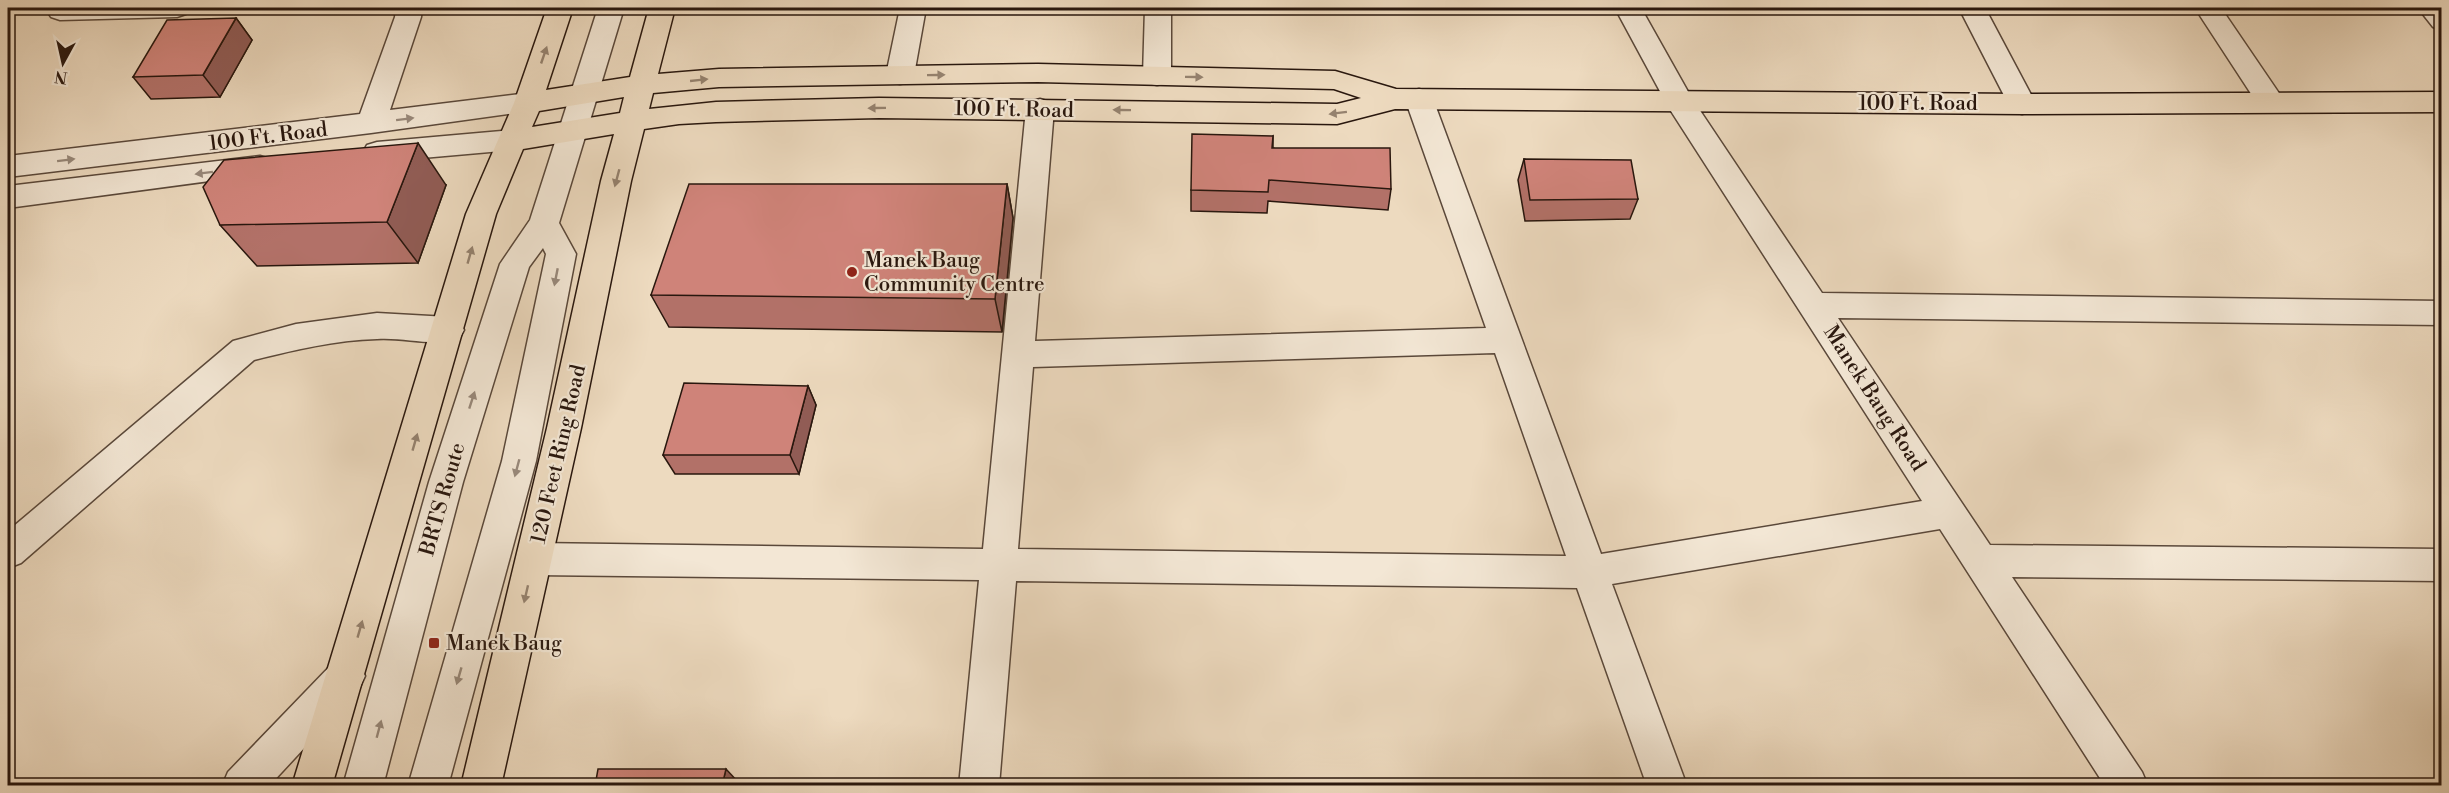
<svg xmlns="http://www.w3.org/2000/svg" width="2449" height="793" viewBox="0 0 2449 793" font-family="'Libre Bodoni',serif">
	<style>
		.lines { fill: none; stroke-linecap: round; stroke-linejoin: round }
		.minor-casing { stroke: #5a483a; stroke-width: 3 }
		.major-casing { stroke: #29170e; stroke-width: 3 }
		.minor { fill: #f3e7d5; fill-rule: evenodd }
		.major { fill: #eddabf; fill-rule: evenodd }
		.wall { fill: #b27168; stroke: #29170e; stroke-width: 1.5 }
		.shaded-wall { fill: #915c55; stroke: #29170e; stroke-width: 1.5 }
		.building { fill: #cf8379; stroke: #29170e; stroke-width: 1.5 }
		.oneway { fill: #95826f }
		.oneway2 { fill: #98897b }
		.poi-dot { fill: #8f2418; stroke: #f3e7d5; stroke-width: 2 }
		.labels { text-anchor: middle; stroke-width: 4.5; stroke-linejoin: round; paint-order: stroke }
		.street-label { font-size: 21px; fill: #29170e; stroke: #f3e7d5 }
		.poi-label { font-size: 21px; fill: #29170e; stroke: #f3e7d5; text-anchor: start }
	</style>
	<rect width="100%" height="100%" fill="#eddabf"/>
	<filter id="stains"><feTurbulence type="fractalNoise" baseFrequency=".00333" numOctaves="4"/><feColorMatrix values="0 0 0 0 .2 0 0 0 0 .09 0 0 0 0 .02 0 0 0 .5 -.17"/></filter>
	<radialGradient id="worn" r=".72"><stop offset=".6" stop-color="#630" stop-opacity="0"/><stop offset="1" stop-color="#630" stop-opacity=".3"/></radialGradient>
	<g class="lines">
		<!-- minor casing -->
		<g class="minor-casing">
			<path id="minor" d="M49 8H190L186 14 177 17 60 20 51 17 47 11Z
				M396 8H422L421 17 390 110 528 93 538 96 542 103 538 110 371 133 8 177V156L360 114 395 17Z
				M598 8H624L559 223 576 254 536 461 448 786H408L502 461 546 254 543 248 529 267 463 482 383 786H343L429 482 500 264 530 220Z
				M900 8H926L914 75 910 82 900 84 890 82 886 75Z
				M1145 8H1171V76L1167 83 1157 85 1147 83 1143 76Z
				M1615 8H1641L1691 97 1822 293 2442 301V325L1838 318 1990 545 2442 549V581L2012 577 2142 772 2148 786H2105L1940 529 1612 584 1687 786H1647L1577 588 1016 581 999 786H959L979 580 534 575 521 570 516 559 521 548 534 543 983 549 1026 109 1030 102 1040 99 1050 102 1054 109 1035 341 1486 328 1405 99 1409 92 1419 89 1429 92 1433 99 1601 554 1922 501 1669 108ZM1495 353 1566 556 1018 549 1033 367Z
				M1959 8H1985L2036 104 2032 111 2022 114 2012 111Z
				M2195 8H2221L2285 102 2281 109 2271 112 2261 109Z
				M2418 8H2442V30L2433 27Z
				M513 130 523 133 527 140 523 147 513 150 377 162 367 159 363 152 367 145 377 142Z
				M260 156 270 159 275 166 270 173 8 208V186Z
				M377 313 448 317 459 321 464 330 459 339C433 347 404 337 377 339 336 340 294 350 254 360L21 563 8 568V531L233 341 296 324Z
				M346 658 359 663 365 676 359 689 269 786H222L228 772 333 663Z"/>
		</g>
		<!-- major casing -->
		<g class="major-casing">
			<path id="major" d="M547 8H573L546 90 630 77 649 8H675L658 74 719 69 1038 64 1335 71 1396 89 2022 94 2442 92V112L2022 114 1395 109 1337 124 879 118 716 122 679 124 644 129 631 181 581 428 501 786H461L547 428 601 181 614 134 523 149 496 214 332 786H292L466 214 514 103ZM1038 82 1334 89 1361 98 1337 104 879 98 716 102 649 109 653 93 719 87ZM624 97 620 113 532 127 539 111Z"/>
		</g>
		<!-- minor -->
		<use href="#minor" class="minor"/>
		<!-- major -->
		<use href="#major" class="major"/>
	</g>
	<!-- wall -->
	<path class="wall" d="M236 18 252 40 220 97 151 99 133 77Z
		M1273 136V148L1391 189 1388 210 1268 201 1267 213 1191 211V190Z
		M1524 159 1638 199 1630 219 1525 221 1518 180Z
		M1007 184 1013 218 1002 332 669 327 651 295Z
		M446 185 418 263 257 266 220 225Z
		M808 386 816 405 799 474H675L663 455Z"/>
	<!-- shaded-wall -->
	<path class="shaded-wall" d="M236 18 252 40 220 97 203 75Z
		M418 143 446 185 418 263 387 222Z
		M1007 184 1013 218 1002 332 995 299Z
		M808 386 816 405 799 474 790 455Z
		M726 769 738 782 737 786H722Z"/>
	<!-- building -->
	<path class="building" d="M236 18 203 75 133 77 167 20Z
		M1192 134 1273 136 1272 148H1390L1391 189 1269 180 1268 192 1191 190Z
		M418 143 387 222 220 225 203 187 224 160Z
		M1524 159 1631 160 1638 199 1530 200Z
		M689 184H1007L995 299 651 295Z
		M684 383 808 386 790 455H663Z
		M598 769H726L722 786H595Z"/>
	<!-- one-way arrows -->
	<defs><path id="oneway-solid" d="M-6-.8H1V-3.2L6.5 0L1 3.2V.8H-6Z" transform="scale(1.5)"/></defs>
	<g class="oneway">
		<use href="#oneway-solid" transform="translate(544 55) rotate(-71)"/>
		<use href="#oneway-solid" transform="translate(936 75) rotate(-1)"/>
		<use href="#oneway-solid" transform="translate(1194 77) rotate(1)"/>
		<use href="#oneway-solid" transform="translate(699 80) rotate(-6)"/>
		<use href="#oneway-solid" transform="translate(877 108) rotate(179)"/>
		<use href="#oneway-solid" transform="translate(1122 110) rotate(-179)"/>
		<use href="#oneway-solid" transform="translate(1338 113) rotate(173)"/>
		<use href="#oneway-solid" transform="translate(617 178) rotate(105)"/>
		<use href="#oneway-solid" transform="translate(470 255) rotate(-74)"/>
		<use href="#oneway-solid" transform="translate(415 442) rotate(-74)"/>
		<use href="#oneway-solid" transform="translate(526 594) rotate(103)"/>
		<use href="#oneway-solid" transform="translate(360 629) rotate(-74)"/>
	</g>
	<g class="oneway2">
		<use href="#oneway-solid" transform="translate(405 119) rotate(-7)"/>
		<use href="#oneway-solid" transform="translate(66 160) rotate(-7)"/>
		<use href="#oneway-solid" transform="translate(204 173) rotate(173)"/>
		<use href="#oneway-solid" transform="translate(556 277) rotate(101)"/>
		<use href="#oneway-solid" transform="translate(472 400) rotate(-72)"/>
		<use href="#oneway-solid" transform="translate(517 468) rotate(105)"/>
		<use href="#oneway-solid" transform="translate(459 676) rotate(106)"/>
		<use href="#oneway-solid" transform="translate(379 729) rotate(-75)"/>
	</g>
	<!-- markers -->
	<g class="poi-dot">
		<circle cx="852" cy="272" r="6"/>
		<rect x="428" y="637" width="12" height="12" rx="3"/>
	</g>
	<g class="labels">
		<!-- street labels -->
		<g class="street-label">
			<text x="1918" y="110">100 Ft. Road</text>
			<text transform="translate(1014 109) rotate(1)" y="7">100 Ft. Road</text>
			<text transform="translate(268 136) rotate(-7)" y="7">100 Ft. Road</text>
			<text transform="translate(1875 398) rotate(57)" y="7">Manek Baug Road</text>
			<text transform="translate(558 454) rotate(-77)" y="7">120 Feet Ring Road</text>
			<text transform="translate(442 499) rotate(-74)" y="7">BRTS Route</text>
		</g>
		<!-- poi labels -->
		<g class="poi-label">
			<text x="864" y="267">Manek Baug<tspan x="864" dy="24">Community Centre</tspan></text>
			<text x="446" y="650">Manek Baug</text>
		</g>
	</g>
	<!-- margin -->
	<rect width="2449" height="793" fill="none" stroke="#eddabf" stroke-width="30"/>
	<rect x="9" y="9" width="2431" height="775" fill="none" stroke="#29170e" stroke-width="3"/>
	<rect x="15" y="15" width="2419" height="763" fill="none" stroke="#29170e" stroke-width="1.5"/>
	<!-- north arrow -->
	<g transform="translate(63 63) rotate(188)" stroke="#f3e7d5" stroke-width="4.5" paint-order="stroke">
	<path d="M0-4.5L10 22L0 15L-10 22Z" fill="#29170e"/>
	<text y="-9" font-size="16" font-weight="bold" text-anchor="middle" fill="#29170e">N</text>
	</g>
	<rect width="100%" height="100%" filter="url(#stains)"/>
	<rect width="100%" height="100%" fill="url(#worn)"/>
</svg>
